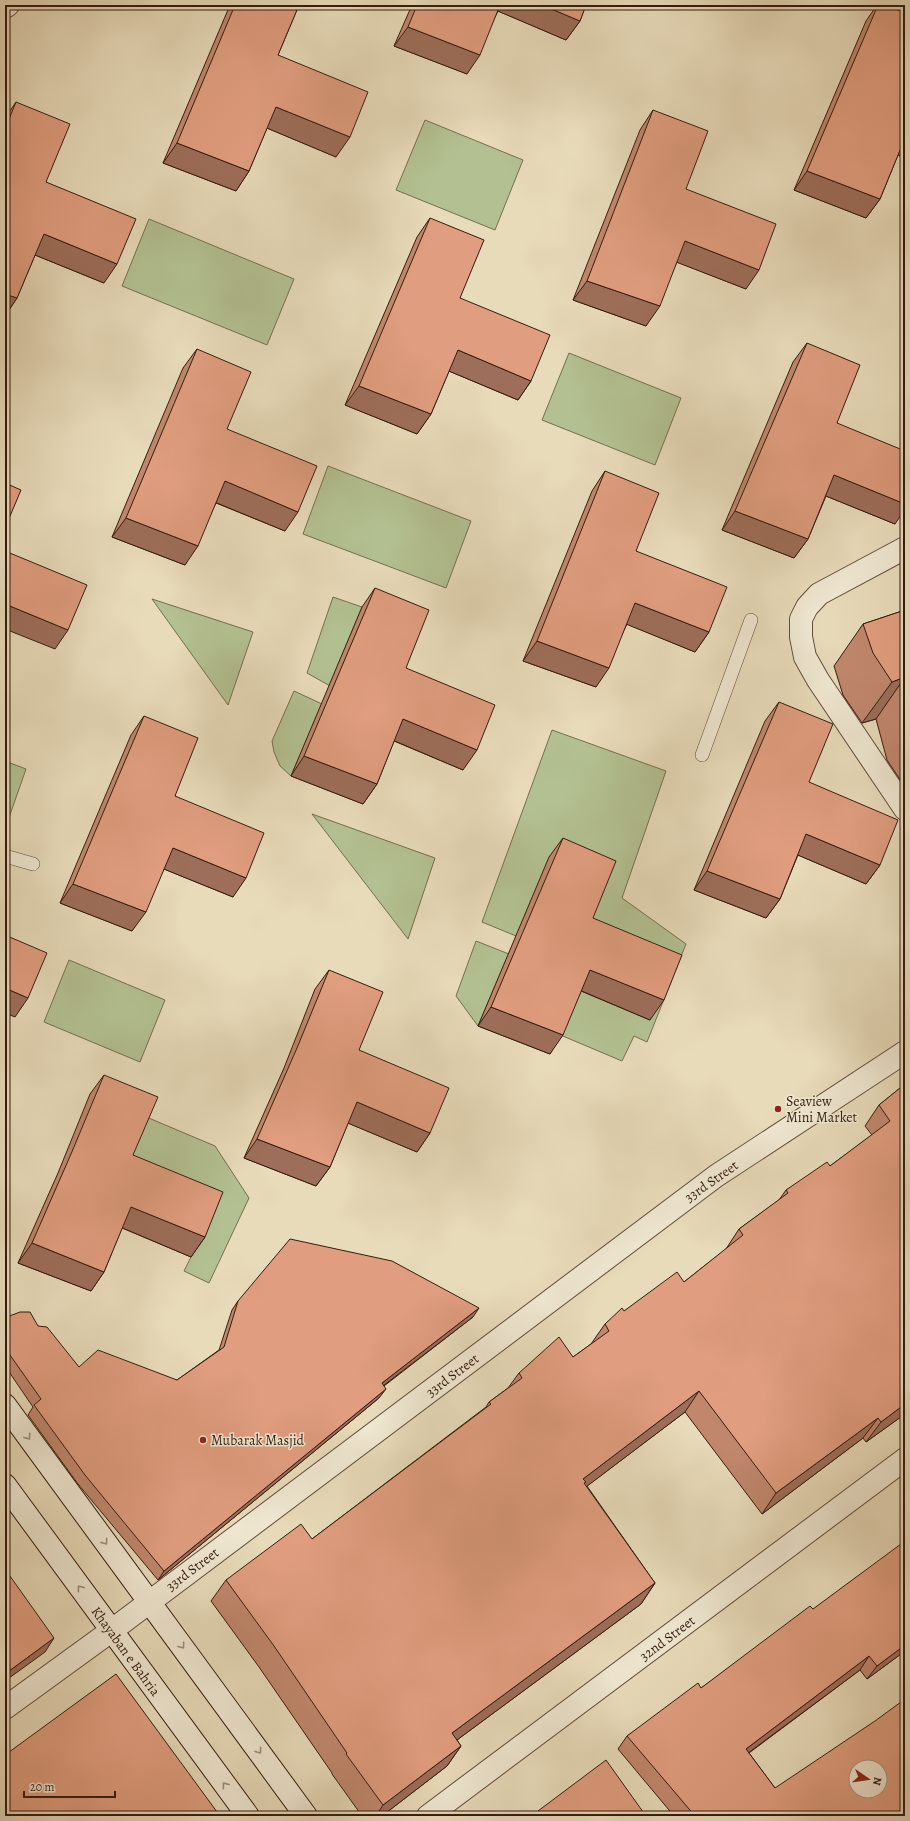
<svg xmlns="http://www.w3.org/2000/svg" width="910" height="1821" viewBox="0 0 910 1821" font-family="Alegreya,serif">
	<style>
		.green { fill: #b3c192; stroke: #746e50 }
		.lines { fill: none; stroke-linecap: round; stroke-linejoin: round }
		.lane-casing { stroke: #624b3a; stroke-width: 14 }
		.street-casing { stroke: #624b3a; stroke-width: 24 }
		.secondary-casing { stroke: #351b0f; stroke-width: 24 }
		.lane { stroke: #f0e8d2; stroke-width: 13 }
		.street { stroke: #f0e8d2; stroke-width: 22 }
		.secondary { stroke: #f0e8d2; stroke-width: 22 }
		.wall { fill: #c1876d; stroke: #351b0f }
		.shaded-wall { fill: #9d6e59; stroke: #351b0f }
		.building { fill: #e09d7f; stroke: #351b0f; fill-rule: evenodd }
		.oneway { stroke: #9c8c7a }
		.poi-dot { fill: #8f2418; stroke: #f0e8d2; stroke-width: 1.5 }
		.labels { text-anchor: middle; stroke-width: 3; stroke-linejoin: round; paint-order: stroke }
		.poi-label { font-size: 14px; fill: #351b0f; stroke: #f0e8d2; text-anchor: start }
		.street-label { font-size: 14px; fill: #351b0f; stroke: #f0e8d2 }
	</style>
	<rect width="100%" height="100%" fill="#e8dbba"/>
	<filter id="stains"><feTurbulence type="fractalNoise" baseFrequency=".005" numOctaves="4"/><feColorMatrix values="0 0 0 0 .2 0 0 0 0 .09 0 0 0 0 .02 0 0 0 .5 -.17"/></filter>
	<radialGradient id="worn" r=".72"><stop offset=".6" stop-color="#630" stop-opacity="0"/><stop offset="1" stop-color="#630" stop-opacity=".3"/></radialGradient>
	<!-- green -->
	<path class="green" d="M425 120 523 160 495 230 396 190Z
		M149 219 294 279 267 345 122 286Z
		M569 353 681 398 655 465 542 420Z
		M328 466 471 521 446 588 303 534Z
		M333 597 362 607 330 686 307 673Z
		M152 599 253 632 228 705Z
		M294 691 322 704 291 776 280 766 274 752 272 741Z
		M552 730 666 771 622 898 686 944 647 1042 634 1036 622 1061 558 1034 516 936 482 922Z
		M5 761 26 769 5 829Z
		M312 814 435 858 408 939Z
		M476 941 509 954 478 1026 456 996Z
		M69 960 165 1000 140 1062 44 1022Z
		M144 1116 215 1146 249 1198 209 1283 184 1271 191 1257 120 1174Z"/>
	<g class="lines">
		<!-- lane casing -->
		<g class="lane-casing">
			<path id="lane" d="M702 755 751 620
				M5 856 33 864"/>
		</g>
		<!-- street casing -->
		<g class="street-casing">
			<path id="street" d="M5 7 8 5
				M905 548 819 594 807 607 801 619V637L805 657 818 680 905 809
				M5 1708 111 1631 716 1176 905 1052
				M428 1816 905 1459"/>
		</g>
		<!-- secondary casing -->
		<g class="secondary-casing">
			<path id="secondary" d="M5 1405 306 1816
				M5 1485 248 1816"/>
		</g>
		<!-- lane -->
		<use href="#lane" class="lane"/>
		<!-- street -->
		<use href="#street" class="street"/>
		<!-- secondary -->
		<use href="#secondary" class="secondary"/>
	</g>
	<!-- wall -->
	<path class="wall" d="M230 5H299L278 55 336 157 267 128 249 171 236 191 163 163Z
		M412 5H586L580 21 566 40 498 11 467 74 394 46Z
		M877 5H887L905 13V158L898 155 880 199 866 218 794 190 866 21Z
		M16 102 46 182 104 283 35 255 17 298 5 316V118Z
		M653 110 686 189 746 289 677 262 646 326 573 300 640 130Z
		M430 218 460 298 531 381 518 400 449 371 431 414 417 434 345 405 417 237Z
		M807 343 837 423 895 524 826 496 808 539 794 558 722 530 793 362Z
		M197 349 227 429 285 531 216 503 185 565 112 537 183 368Z
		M605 471 636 551 709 632 695 652 627 624 596 687 523 661 592 491Z
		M375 588 406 668 463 770 394 741 377 784 363 804 291 776 362 607Z
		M905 610V787L887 760 876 719 862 723 843 695 834 666 863 624Z
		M779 702 809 782 880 865 866 884 798 855 780 899 766 918 694 890 765 721Z
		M144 716 175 796 233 897 164 869 132 931 60 903 131 735Z
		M563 838 593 918 650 1020 581 991 550 1054 478 1026 549 857Z
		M329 970 359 1050 430 1133 417 1152 348 1123 330 1167 316 1186 244 1158 284 1068 315 989Z
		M104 1075 133 1155 205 1237 191 1257 122 1228 104 1272 91 1291 18 1263 58 1173 90 1094Z
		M905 1084V1414L866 1442 863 1438 762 1514 685 1412 587 1486 655 1583 641 1604 457 1740 461 1746 447 1766 382 1816H362L332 1774V1773L259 1667 211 1601 226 1580 312 1539 486 1407 489 1402 508 1388 519 1373 573 1357 591 1344 605 1324 624 1311 684 1282 726 1249 739 1229 779 1200 786 1190 830 1166 872 1135 865 1126 879 1105Z
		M238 1301 473 1317 384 1386 379 1398 158 1580 78 1484 28 1415 33 1407 5 1366V1319L38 1326 79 1367 177 1380 219 1350 232 1310Z
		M813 1609 905 1651 867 1679 860 1670 749 1753 775 1788 905 1816H674L618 1749 627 1736 701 1688Z
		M538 1811 646 1816H534Z"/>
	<!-- shaded-wall -->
	<path class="shaded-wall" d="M496 5H542L580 21 566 40 493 9Z
		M408 27 480 55 467 74 394 46Z
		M276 107 350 137 336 157 262 126Z
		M905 136V158L893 153Z
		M177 143 249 171 236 191 163 163Z
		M807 171 880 199 866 218 794 190Z
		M44 234 117 264 104 283 30 253Z
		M685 241 759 270 746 289 671 260Z
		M587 281 660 306 646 326 573 300Z
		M5 294 17 298 5 316Z
		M458 350 531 381 518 400 444 369Z
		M359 386 431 414 417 434 345 405Z
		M834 475 905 504V509L895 524 821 494Z
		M225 481 298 512 285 531 212 501Z
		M735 511 808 539 794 558 722 530Z
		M126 518 198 546 185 565 112 537Z
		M635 603 709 632 695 652 621 622Z
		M5 604 68 630 55 649 5 629Z
		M537 641 609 668 596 687 523 661Z
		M905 677 876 719 862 723 892 682Z
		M403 719 477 750 463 770 390 739Z
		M304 756 377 784 363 804 291 776Z
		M806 834 880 865 866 884 793 853Z
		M173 848 246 878 233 897 159 867Z
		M707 871 780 899 766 918 694 890Z
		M73 884 146 912 132 931 60 903Z
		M590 970 664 1000 650 1020 577 989Z
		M5 988 28 998 15 1017 5 1013Z
		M491 1007 563 1035 550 1054 478 1026Z
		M357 1102 430 1133 417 1152 343 1121Z
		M257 1139 330 1167 316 1186 244 1158Z
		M131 1207 205 1237 191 1257 118 1226Z
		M32 1243 104 1272 91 1291 18 1263Z
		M479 1308 473 1317 375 1392 382 1383Z
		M386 1389 379 1398 158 1580 164 1571Z
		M699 1391 685 1412 578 1493 583 1479Z
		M905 1404V1414L866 1442 881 1422Z
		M878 1418 863 1438 762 1514 776 1493Z
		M655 1583 641 1604 438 1754 452 1733Z
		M54 1638 45 1652 5 1681V1674Z
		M905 1645V1651L867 1679 877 1666Z
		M869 1656 860 1670 736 1762 746 1749Z
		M461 1746 447 1766 382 1816H376L383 1805Z
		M905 1810V1816H897Z"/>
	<!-- building -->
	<path class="building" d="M235 5H299L278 55 368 92 350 137 276 107 249 171 177 143Z
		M417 5H500L480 55 408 27Z
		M542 5H586L580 21Z
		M878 5H887L905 13V138L880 199 807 171Z
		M16 102 70 124 46 182 136 219 117 264 44 234 17 298 5 294V129Z
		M653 110 708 131 686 189 776 224 759 270 685 241 660 306 587 281Z
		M430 218 484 240 460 298 550 335 531 381 458 350 431 414 359 386Z
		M807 343 860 365 837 423 905 451V504L834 475 808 539 735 511Z
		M197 349 251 372 227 429 317 466 298 512 225 481 198 546 126 518Z
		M605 471 659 493 636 551 727 587 709 632 635 603 609 668 537 641Z
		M5 483 21 490 5 528Z
		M5 551 87 585 68 630 5 604Z
		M375 588 429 610 406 668 495 705 477 750 403 719 377 784 304 756Z
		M905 610V678V677L892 682 873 653 863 624Z
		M779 702 833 724 809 782 898 820 880 865 806 834 780 899 707 871Z
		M144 716 198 738 175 796 264 833 246 878 173 848 146 912 73 884Z
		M563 838 616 861 593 918 682 955 664 1000 590 970 563 1035 491 1007Z
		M5 935 47 953 28 998 5 988Z
		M329 970 383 992 359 1050 449 1088 430 1133 357 1102 330 1167 257 1139 297 1048Z
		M104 1075 158 1097 133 1155 223 1192 205 1237 131 1207 104 1272 32 1243 71 1154Z
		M905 1084V1404L881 1422 878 1418 776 1493 699 1391 583 1479 586 1482 584 1483 655 1583 452 1733 461 1746 383 1805 346 1754 347 1753 274 1646 226 1580 301 1524 312 1539 491 1404 489 1402 522 1378 519 1373 559 1337 573 1357 609 1331 605 1324 622 1308 624 1311 677 1272 684 1282 743 1235 739 1229 788 1193 786 1190 827 1162 830 1166 890 1121 879 1105Z
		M290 1239 392 1261 479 1308 382 1383 386 1389 164 1571 85 1475 34 1405 41 1399 5 1348V1319L7 1317 20 1312H30L38 1326 47 1327 79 1367 98 1350 177 1380 224 1347 238 1301Z
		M905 1541V1645L877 1666 869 1656 746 1749 775 1788 875 1721 905 1699V1810L897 1816H695L627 1736 698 1683 701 1688 810 1606 813 1609ZM856 1767H880V1791H856Z
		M5 1569 54 1638 5 1674Z
		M116 1674 220 1816H5V1755Z
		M606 1760 646 1816H542L538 1811Z"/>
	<!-- one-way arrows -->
	<defs><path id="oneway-chevron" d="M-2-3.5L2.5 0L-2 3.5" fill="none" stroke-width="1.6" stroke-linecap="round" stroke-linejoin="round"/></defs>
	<g class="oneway">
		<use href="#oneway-chevron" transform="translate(28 1437) rotate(54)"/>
		<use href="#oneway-chevron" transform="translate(105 1542) rotate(54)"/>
		<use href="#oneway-chevron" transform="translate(80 1588) rotate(-126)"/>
		<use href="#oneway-chevron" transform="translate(182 1646) rotate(54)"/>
		<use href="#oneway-chevron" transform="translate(259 1751) rotate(54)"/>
		<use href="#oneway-chevron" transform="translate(225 1785) rotate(-126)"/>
	</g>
	<!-- markers -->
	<g class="poi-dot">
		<circle cx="778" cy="1109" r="4"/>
		<circle cx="203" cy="1440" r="4"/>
	</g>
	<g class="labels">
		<!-- poi labels -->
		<g class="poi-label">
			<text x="786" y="1106">Seaview<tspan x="786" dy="16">Mini Market</tspan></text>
			<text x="211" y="1445">Mubarak Masjid</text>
		</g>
		<!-- street labels -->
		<g class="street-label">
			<text transform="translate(711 1181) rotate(-35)" y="5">33rd Street</text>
			<text transform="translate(452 1375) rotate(-37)" y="5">33rd Street</text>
			<text transform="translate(192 1569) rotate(-37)" y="5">33rd Street</text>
			<text transform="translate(667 1638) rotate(-37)" y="5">32nd Street</text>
			<text transform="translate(126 1651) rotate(54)" y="5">Khayaban e Bahria</text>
		</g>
	</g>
	<!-- margin -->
	<rect width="910" height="1821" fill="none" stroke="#e8dbba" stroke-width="20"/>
	<rect x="6" y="6" width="898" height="1809" fill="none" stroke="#351b0f" stroke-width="2"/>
	<rect x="10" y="10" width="890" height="1801" fill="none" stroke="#351b0f"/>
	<!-- north arrow -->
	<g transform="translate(868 1779) rotate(103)"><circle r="19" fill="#f0e8d2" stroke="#a59684"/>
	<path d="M0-3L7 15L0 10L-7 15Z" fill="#8f2418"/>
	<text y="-6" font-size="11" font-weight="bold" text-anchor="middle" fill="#351b0f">N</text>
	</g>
	<!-- scale -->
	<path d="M24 1791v6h91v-6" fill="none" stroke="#351b0f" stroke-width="2"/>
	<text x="30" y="1791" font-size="12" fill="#351b0f" stroke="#f0e8d2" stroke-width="3" paint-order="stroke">20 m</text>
	<rect width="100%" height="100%" filter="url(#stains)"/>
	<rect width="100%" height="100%" fill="url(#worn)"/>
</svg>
